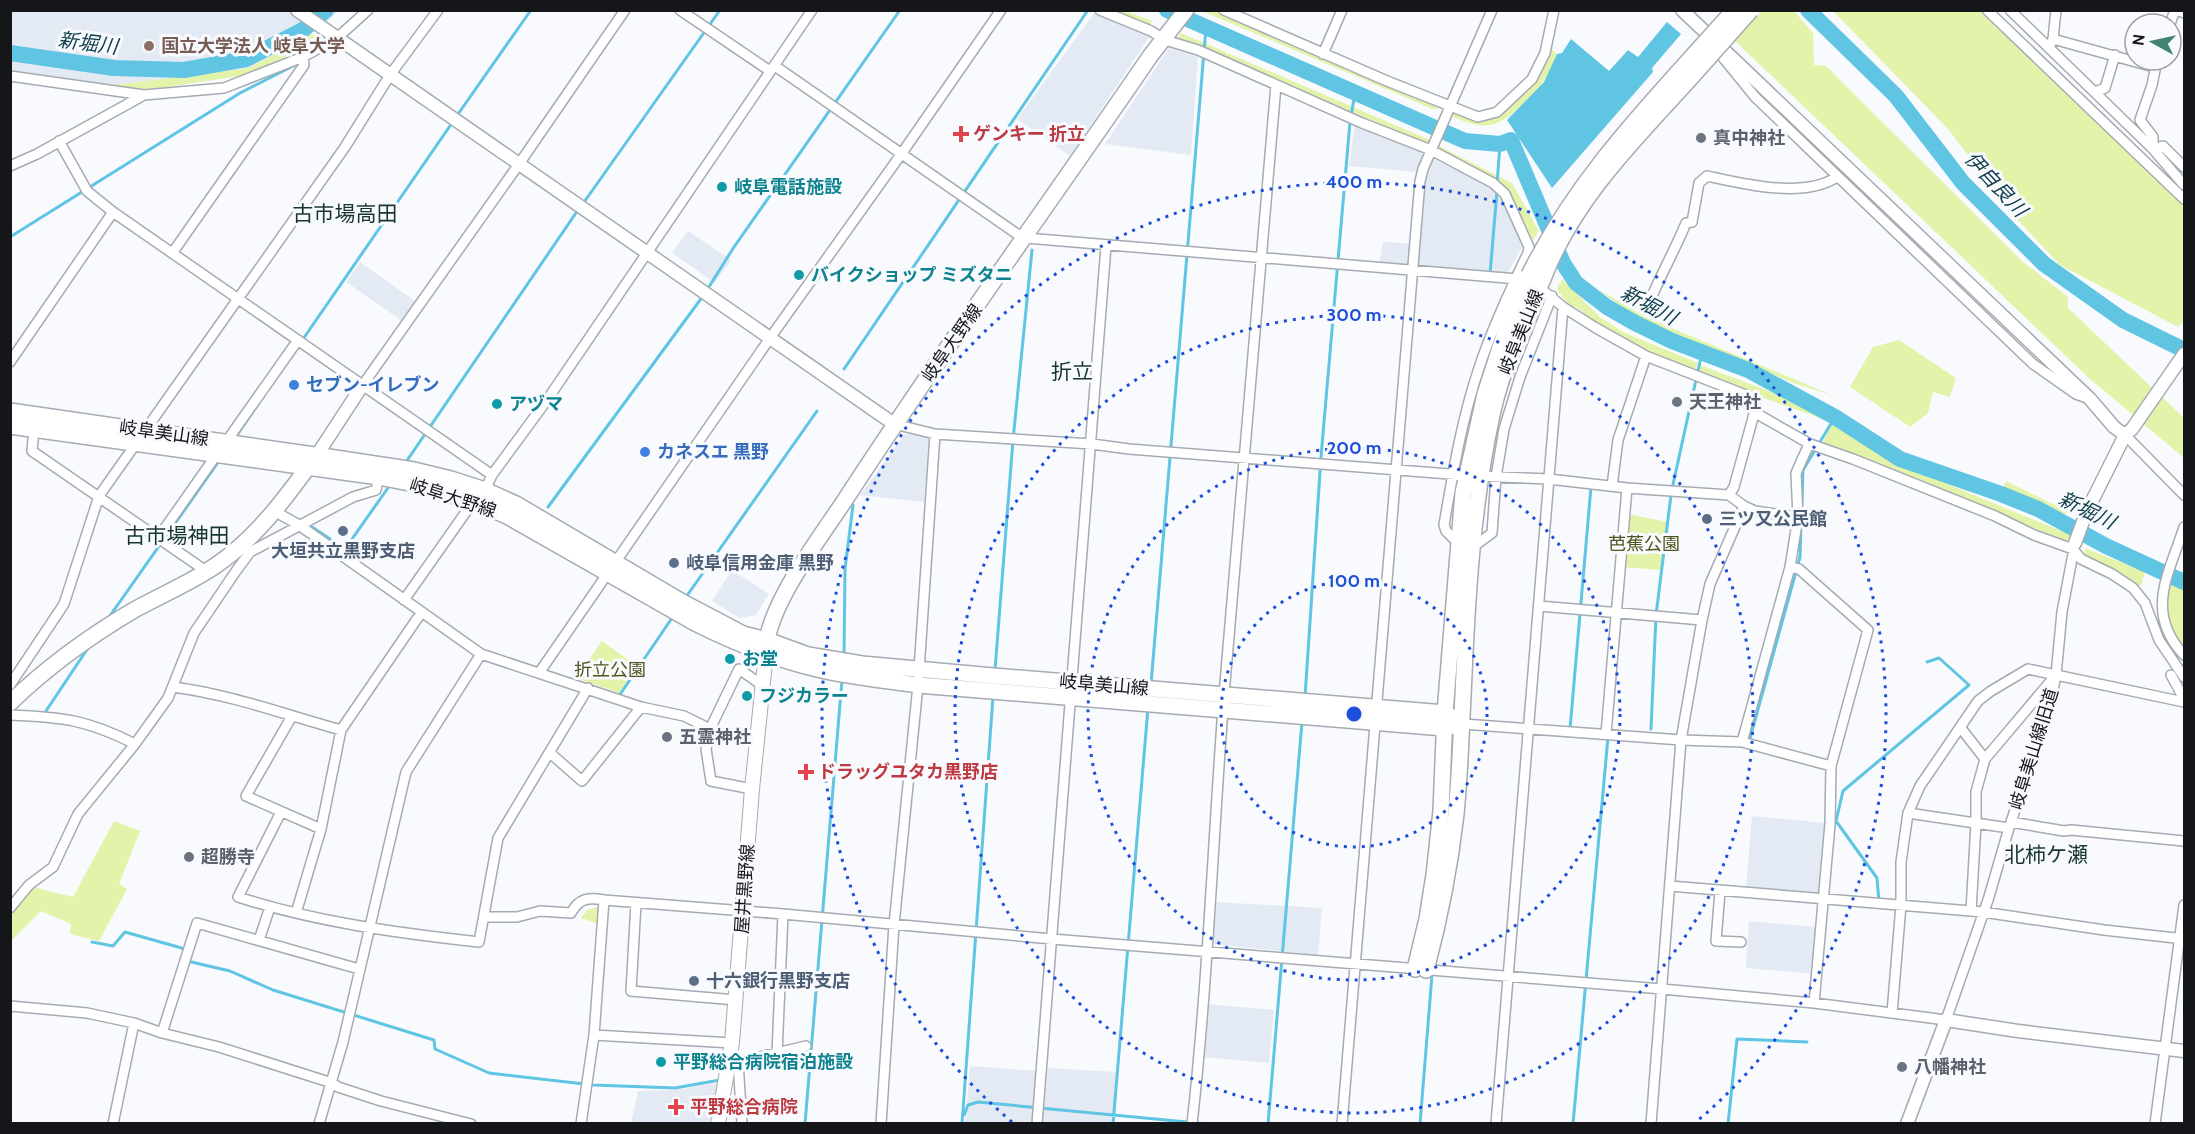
<svg xmlns="http://www.w3.org/2000/svg" width="2195" height="1134" viewBox="0 0 2195 1134" font-family="Cabin,'Noto Sans JP',sans-serif">
	<style>
		.built { fill: #e4eaf3 }
		.green { fill: #e3f3aa }
		.water { fill: #5fc5e3 }
		.lines { fill: none; stroke-linecap: round; stroke-linejoin: round }
		.stream { stroke: #5fc5e3; stroke-width: 3 }
		.river { stroke: #5fc5e3; stroke-width: 16 }
		.minor-tunnel { stroke: #d6d8dc; stroke-width: 9; stroke-dasharray: 9 4.5; stroke-linecap: butt }
		.minor-casing { stroke: #a5abb3; stroke-width: 12 }
		.tertiary-casing { stroke: #a5abb3; stroke-width: 15 }
		.secondary-casing { stroke: #a5abb3; stroke-width: 16 }
		.primary-casing { stroke: #a5abb3; stroke-width: 18 }
		.minor { stroke: #fff; stroke-width: 9 }
		.tertiary { stroke: #fff; stroke-width: 12 }
		.secondary { stroke: #fff; stroke-width: 14 }
		.primary { stroke: #fff; stroke-width: 15 }
		.primary-bridge-casing { stroke: #a5abb3; stroke-width: 18; stroke-linecap: butt }
		.primary-bridge { stroke: #fff; stroke-width: 15 }
		.ring { fill: none; stroke: #1d4ed8; stroke-width: 3; stroke-dasharray: 3 6 }
		.education-dot { fill: #8d6e63; stroke: #f8fafe; stroke-width: 2 }
		.health-dot { fill: #e0444e; stroke: #f8fafe; stroke-width: 2 }
		.worship-dot { fill: #6b7280; stroke: #f8fafe; stroke-width: 2 }
		.culture-dot { fill: #0f9aa8; stroke: #f8fafe; stroke-width: 2 }
		.shop-dot { fill: #3f7fe0; stroke: #f8fafe; stroke-width: 2 }
		.service-dot { fill: #5c6f8a; stroke: #f8fafe; stroke-width: 2 }
		.labels { text-anchor: middle; stroke-width: 6; stroke-linejoin: round; paint-order: stroke }
		.education-label { font-size: 18px; font-weight: bold; fill: #785e54; stroke: #f8fafe; text-anchor: start }
		.health-label { font-size: 18px; font-weight: bold; fill: #be3a42; stroke: #f8fafe; text-anchor: start }
		.worship-label { font-size: 18px; font-weight: bold; fill: #5b616d; stroke: #f8fafe; text-anchor: start }
		.culture-label { font-size: 18px; font-weight: bold; fill: #0d838f; stroke: #f8fafe; text-anchor: start }
		.street-label { font-size: 18px; fill: #141619; stroke: #f8fafe }
		.shop-label { font-size: 18px; font-weight: bold; fill: #366cbe; stroke: #f8fafe; text-anchor: start }
		.service-label { font-size: 18px; font-weight: bold; fill: #4e5e75; stroke: #f8fafe; text-anchor: start }
		.park-label { font-size: 18px; fill: #4c571f; stroke: #f8fafe }
		.water-label { font-size: 20px; font-style: italic; fill: #12404d; stroke: #f8fafe }
		.quarter-label { font-size: 21px; fill: #17362e; stroke: #f8fafe }
		.centre { fill: #1d4ed8; stroke: #f8fafe; stroke-width: 3 }
		.ring-label { font-size: 18px; text-anchor: middle; font-weight: bold; fill: #1d4ed8; stroke: #f8fafe; stroke-width: 6; stroke-linejoin: round; paint-order: stroke }
	</style>
	<rect width="100%" height="100%" fill="#f8fafe"/>
	<!-- built -->
	<path class="built" d="M11 11H338L326 23 249 68 106 86 11 72Z
		M1095 12 1150 36 1070 156 1017 119Z
		M1169 48 1198 57 1191 155 1105 144Z
		M1355 123 1422 150 1433 159 1491 187 1501 199 1524 244 1507 274 1379 265 1383 242 1419 244 1423 179 1427 173 1349 166Z
		M688 231 731 260 715 283 672 253Z
		M360 262 418 303 405 323 346 282Z
		M905 434 929 435 924 502 860 495Z
		M732 570 769 594 756 615 740 618 712 601Z
		M1752 816 1826 823 1820 895 1746 888Z
		M1215 902 1322 908 1318 955 1211 944Z
		M1749 921 1819 927 1815 974 1746 968Z
		M1206 1004 1274 1010 1269 1063 1203 1057Z
		M970 1066 1037 1071 1032 1123 965 1124Z
		M1048 1068 1116 1072 1112 1123H1043Z
		M722 1082 716 1123 631 1124 638 1091 676 1090Z"/>
	<!-- green -->
	<path class="green" d="M1114 11H1126L1152 21 1150 26Z
		M1202 11H1217L1444 108 1433 109Z
		M1762 11H1794L1813 33 1814 65 1826 66 2022 261 2068 297V308L2184 418V458L2090 379 1735 41Z
		M1833 11H1979L2184 204V320L2178 327 2060 265 2014 216 1949 130Z
		M1181 33 1432 141 1430 144 1425 143 1178 38Z
		M312 34 321 40 247 75 147 90 106 86 249 68Z
		M1551 49 1557 54C1553 63 1549 75 1542 83 1537 91 1529 97 1523 104 1497 129 1484 131 1451 116L1454 112 1497 116 1544 60Z
		M1437 145 1512 183 1539 231 1533 240C1519 223 1519 199 1502 185L1436 149Z
		M1562 279 1601 318 1625 333 1698 363 1695 370C1664 357 1632 345 1602 327 1591 321 1581 306 1568 305L1557 289Z
		M1595 287 1645 317 1832 395 1796 384 1637 318Z
		M1899 340 1956 378 1950 397 1933 392 1928 413 1910 427 1850 387 1873 347Z
		M1700 365 1806 405 1824 415 1826 420 1698 375Z
		M1831 424 1838 425 1884 458 2071 535 2066 541 1823 443Z
		M2006 481 2069 512 2065 514 2003 488Z
		M1628 514 1668 522 1661 570 1621 567Z
		M2085 548 2145 572 2141 586 2106 566 2084 557Z
		M2168 582 2184 587V650C2167 631 2166 606 2168 582Z
		M602 641 637 666 619 693 576 678Z
		M114 821 140 831 119 884 127 889 99 941 70 934 71 924 41 911 11 941V914L26 891 36 888 73 897Z
		M598 907V924L581 918 587 910Z"/>
	<!-- water -->
	<path class="water" d="M1667 22 1681 34 1652 68 1653 72 1552 188 1507 120 1544 82 1557 54 1562 53 1571 39 1609 71 1628 50 1638 57Z"/>
	<g class="lines">
		<!-- stream -->
		<path class="stream" d="M456 117 531 10
			M1497 184 1500 144
			M582 205 720 10
			M10 237 240 93 295 65 303 30
			M1490 274 1497 191
			M707 290 734 247 900 10
			M301 342 452 123
			M844 369 1088 10
			M235 438 263 397
			M406 462 578 210
			M1672 489 1701 357
			M1802 503 1803 470 1835 417
			M548 507 703 296
			M312 527 345 549 390 485
			M686 597 817 411
			M107 620 219 461
			M844 655 845 569 853 505
			M995 670 1013 440 1032 250
			M1151 684 1206 28
			M621 693 674 615
			M1305 697 1321 457 1350 122 1355 93
			M46 711 90 645
			M1651 729 1656 615 1671 495
			M1572 730 1570 729 1591 487
			M1749 742 1800 557 1801 524
			M1879 902 1877 878 1836 821 1843 791 1969 685 1939 658 1927 662
			M92 942 113 946 125 932 185 949
			M187 961 230 971 273 990 434 1040 435 1049 489 1073 593 1085 675 1088 720 1080
			M964 1115 968 1105 978 1102 1208 1124
			M805 1124 842 680
			M962 1124 993 697
			M1113 1124 1148 708
			M1268 1124 1302 722
			M1420 1124 1432 975
			M1573 1124 1608 737
			M1728 1124 1737 1039 1807 1042"/>
		<!-- river -->
		<path class="river" d="M1167 10 1465 141 1500 144 1511 140 1563 263 1576 283 1607 307 1635 323 1672 341 1748 370 1835 417 1900 459 2001 494 2038 509 2106 546 2184 582
			M1808 10 1896 96 1963 183 2044 264 2123 320 2184 350
			M10 53 114 68 184 70 246 59 303 30 326 10"/>
		<!-- minor-tunnel -->
		<path class="minor-tunnel" d="M1486 361 1516 371"/>
		<!-- minor casing -->
		<g class="minor-casing">
			<path id="minor" d="M680 10 770 71
				M1100 10 1151 31 1165 40 1198 50 1362 123 1431 150 1493 183 1505 194 1529 247 1528 253C1510 290 1492 328 1479 368 1462 418 1453 472 1444 525L1446 531 1459 544
				M1224 10 1387 81 1478 117 1497 112 1532 79 1545 53 1554 10
				M1987 10 2184 199
				M2010 10 2153 149 2184 185
				M2178 10 2184 13
				M2170 24 2175 10
				M2053 39 2154 67
				M2051 43 2053 39 2056 10
				M1323 54 1342 10
				M1720 54 1755 97 2033 364 2076 394 2087 398
				M2157 60 2152 85 2140 120 2153 137V149L2163 146 2184 167
				M775 66 1020 236 1026 238 1518 279
				M10 76 144 95 224 88 303 57 337 38 368 10
				M2095 92 2105 88 2115 55
				M59 141 87 191 113 212 492 475
				M10 166 37 154 144 95
				M173 252 304 65 303 57
				M1545 292 1563 307 1596 328 1646 356 1751 397 1759 415 1810 444 1853 459 1995 516 2034 535 2073 549 2081 559 2112 574 2133 588 2145 603 2159 640 2184 677
				M1650 301C1661 274 1675 250 1686 223L1692 222 1699 183 1707 176C1744 184 1803 199 1837 177
				M10 362 113 212
				M362 386 519 164 625 10
				M894 424 935 434 1092 444 1129 449 1475 476 1549 479 1627 488 1729 495 1744 506 1755 511 1798 517 1790 567 1742 742
				M34 429 32 451 206 571
				M2125 435 2184 495
				M226 442 298 340
				M1612 486 1618 440 1646 356
				M485 490 492 475 547 400 812 10
				M1729 495 1734 487 1754 414 1757 410
				M274 511 299 525 481 654 641 707 684 716 710 729 706 749 711 781 752 789
				M1798 517 1796 473 1809 444
				M2184 527C2169 574 2144 612 2184 655
				M158 538 217 454
				M1473 547 1492 533 1496 477 1504 429 1520 377 1552 296
				M1790 567 1799 569 1868 630 1831 766 1830 824 1814 1003
				M404 600 468 509 469 500
				M1539 606 1702 620
				M539 673 770 338 902 153 1001 10
				M2171 675 2184 699
				M10 685 64 604 99 496 345 147 390 75 438 10
				M173 687C233 695 283 714 341 730
				M10 715C63 717 88 720 135 744
				M292 716 246 796 321 829
				M1463 724 1681 740 1742 742 1831 766
				M1960 727 1985 759
				M710 729 739 669 762 685
				M1606 734 1627 488
				M550 753 582 781 641 707
				M281 812 238 897C316 922 397 933 479 942L498 838 588 688
				M1908 813 2009 828
				M2011 822 2064 831 2071 830 2184 841
				M1670 886 1983 912 2104 930 2184 939
				M1720 891 1716 941 1741 942
				M636 903 631 991 736 1000
				M10 908 29 885 53 867 78 814 135 744 168 698 194 633 236 571 250 552 353 497 376 490 379 477
				M1971 911 1976 823V792L1985 759 2055 676
				M296 913 321 829 341 730 421 613
				M484 917H517L540 911 571 913C579 898 589 897 604 900L783 914 1052 939 1662 989 1814 1003 1946 1020 1988 900 2009 828 2050 706 2056 675 2062 612 2075 543
				M259 940 270 907
				M10 1006 87 1013 134 1023 162 1033 219 1047 332 1083 338 1087 381 1101 471 1124
				M1892 1013 1901 905V862L1908 813 1920 786 1978 701 1991 691 2028 669 2184 702
				M162 1033 197 923 359 969
				M594 1035 732 1043
				M777 1054 783 914
				M738 1062 806 1046
				M728 1064 738 1062 742 1124
				M113 1124 134 1023
				M319 1124 343 1042 406 772 481 654
				M581 1124 594 1035 604 900
				M881 1124 894 925 918 685 935 434
				M1037 1124 1106 246
				M1192 1124C1208 981 1213 838 1224 695 1240 492 1260 288 1276 85
				M1342 1124 1420 181 1423 169 1492 10
				M1496 1124 1563 307
				M1651 1124 1681 740 1702 620 1710 584 1744 506
				M2155 1124 2184 905"/>
		</g>
		<!-- tertiary casing -->
		<g class="tertiary-casing">
			<path id="tertiary" d="M297 10 894 424
				M1682 10 2090 399 2114 427 2125 435
				M317 455 362 386
				M2075 543 2087 511 2125 435 2132 429 2184 354
				M1907 1124 1946 1020 2018 1031 2184 1051"/>
		</g>
		<!-- secondary casing -->
		<g class="secondary-casing">
			<path id="secondary" d="M718 1124 732 1043 752 789 766 653"/>
		</g>
		<!-- primary casing -->
		<g class="primary-casing">
			<path id="primary" d="M10 411 342 459 414 470 451 479 485 490 516 504 684 603 743 634 767 640 808 655 862 664 982 675 1445 713 1463 724
				M10 426 379 477 414 484 469 500 507 516 695 623C733 642 775 659 817 669 850 677 884 680 918 685L1444 728 1463 724
				M766 647C770 602 820 538 845 500 943 349 1049 204 1151 55L1186 10
				M10 703C47 667 90 636 134 610 161 595 190 583 215 566 255 539 285 499 313 460
				M1415 969 1427 919 1434 875 1441 811 1445 713 1463 493 1485 394 1507 326 1529 275
				M1426 970C1440 918 1450 867 1456 814 1460 774 1461 735 1463 696 1467 602 1472 507 1492 415 1502 368 1523 323 1543 279"/>
		</g>
		<!-- minor -->
		<use href="#minor" class="minor"/>
		<!-- tertiary -->
		<use href="#tertiary" class="tertiary"/>
		<!-- secondary -->
		<use href="#secondary" class="secondary"/>
		<!-- primary -->
		<use href="#primary" class="primary"/>
		<!-- primary-bridge casing -->
		<g class="primary-bridge-casing">
			<path id="primary-bridge" d="M1529 275C1580 172 1659 95 1734 10
				M1543 279C1570 207 1625 149 1677 93 1702 66 1726 38 1751 10"/>
		</g>
		<!-- primary-bridge -->
		<use href="#primary-bridge" class="primary-bridge"/>
	</g>
	<!-- distance rings -->
	<g class="ring">
		<circle cx="1354" cy="714" r="133"/>
		<circle cx="1354" cy="714" r="266"/>
		<circle cx="1354" cy="714" r="399"/>
		<path d="M1012 1122A532 532 0 1 1 1696 1122"/>
	</g>
	<!-- markers -->
	<circle class="education-dot" cx="149" cy="46" r="6"/>
	<g class="health-dot">
		<path d="M958 125h6v6h6v6h-6v6h-6v-6h-6v-6h6z"/>
		<path d="M803 763h6v6h6v6h-6v6h-6v-6h-6v-6h6z"/>
		<path d="M673 1098h6v6h6v6h-6v6h-6v-6h-6v-6h6z"/>
	</g>
	<g class="worship-dot">
		<circle cx="1701" cy="138" r="6"/>
		<circle cx="1677" cy="402" r="6"/>
		<circle cx="667" cy="737" r="6"/>
		<circle cx="189" cy="857" r="6"/>
		<circle cx="1902" cy="1067" r="6"/>
	</g>
	<g class="culture-dot">
		<circle cx="722" cy="187" r="6"/>
		<circle cx="799" cy="275" r="6"/>
		<circle cx="497" cy="404" r="6"/>
		<circle cx="730" cy="659" r="6"/>
		<circle cx="747" cy="696" r="6"/>
		<circle cx="661" cy="1062" r="6"/>
	</g>
	<g class="shop-dot">
		<circle cx="294" cy="385" r="6"/>
		<circle cx="645" cy="452" r="6"/>
	</g>
	<g class="service-dot">
		<circle cx="1707" cy="519" r="6"/>
		<circle cx="343" cy="531" r="6"/>
		<circle cx="674" cy="563" r="6"/>
		<circle cx="694" cy="981" r="6"/>
	</g>
	<g class="labels">
		<!-- education labels -->
		<g class="education-label">
			<text x="161" y="52">国立大学法人 岐阜大学</text>
		</g>
		<!-- health labels -->
		<g class="health-label">
			<text x="973" y="140">ゲンキー 折立</text>
			<text x="818" y="778">ドラッグユタカ黒野店</text>
			<text x="690" y="1113">平野総合病院</text>
		</g>
		<!-- worship labels -->
		<g class="worship-label">
			<text x="1713" y="144">真中神社</text>
			<text x="1689" y="408">天王神社</text>
			<text x="679" y="743">五霊神社</text>
			<text x="201" y="863">超勝寺</text>
			<text x="1914" y="1073">八幡神社</text>
		</g>
		<!-- culture labels -->
		<g class="culture-label">
			<text x="734" y="193">岐阜電話施設</text>
			<text x="811" y="281">バイクショップ ミズタニ</text>
			<text x="509" y="410">アヅマ</text>
			<text x="742" y="665">お堂</text>
			<text x="759" y="702">フジカラー</text>
			<text x="673" y="1068">平野総合病院宿泊施設</text>
		</g>
		<!-- street labels -->
		<g class="street-label">
			<text transform="translate(1521 332) rotate(-68)" y="6">岐阜美山線</text>
			<text transform="translate(952 343) rotate(-55)" y="6">岐阜大野線</text>
			<text transform="translate(164 433) rotate(8)" y="6">岐阜美山線</text>
			<text transform="translate(453 498) rotate(18)" y="6">岐阜大野線</text>
			<text transform="translate(1104 685) rotate(5)" y="6">岐阜美山線</text>
			<text transform="translate(2034 749) rotate(-73)" y="6">岐阜美山線旧道</text>
			<text transform="translate(745 889) rotate(-86)" y="6">屋井黒野線</text>
		</g>
		<!-- shop labels -->
		<g class="shop-label">
			<text x="306" y="391">セブン-イレブン</text>
			<text x="657" y="458">カネスエ 黒野</text>
		</g>
		<!-- service labels -->
		<g class="service-label">
			<text x="1719" y="525">三ツ又公民館</text>
			<text x="343" y="557" text-anchor="middle">大垣共立黒野支店</text>
			<text x="686" y="569">岐阜信用金庫 黒野</text>
			<text x="706" y="987">十六銀行黒野支店</text>
		</g>
		<!-- park labels -->
		<g class="park-label">
			<text x="1644" y="550">芭蕉公園</text>
			<text x="610" y="676">折立公園</text>
		</g>
		<!-- water labels -->
		<g class="water-label">
			<text transform="translate(88 43) rotate(7)" y="7">新堀川</text>
			<text transform="translate(1996 184) rotate(47)" y="7">伊自良川</text>
			<text transform="translate(1649 305) rotate(28)" y="7">新堀川</text>
			<text transform="translate(2087 510) rotate(26)" y="7">新堀川</text>
		</g>
		<!-- quarter labels -->
		<g class="quarter-label">
			<text x="345" y="221">古市場高田</text>
			<text x="1072" y="379">折立</text>
			<text x="177" y="543">古市場神田</text>
			<text x="2046" y="862">北柿ケ瀬</text>
		</g>
	</g>
	<circle cx="1354" cy="714" r="9" class="centre"/>
	<g class="ring-label">
		<text x="1354" y="188">400 m</text>
		<text x="1354" y="321">300 m</text>
		<text x="1354" y="454">200 m</text>
		<text x="1354" y="587">100 m</text>
	</g>
	<!-- border -->
	<rect width="2195" height="1134" fill="none" stroke="#141619" stroke-width="24"/>
	<!-- north arrow -->
	<g transform="translate(2153 42) rotate(278)"><circle r="28" fill="#f8fafe" stroke="#9d9fa2" stroke-width="1.5"/>
	<path d="M0-4.5L10 22L0 15L-10 22Z" fill="#418272"/>
	<text y="-9" font-size="16" font-weight="bold" text-anchor="middle" fill="#141619">N</text>
	</g>
</svg>
